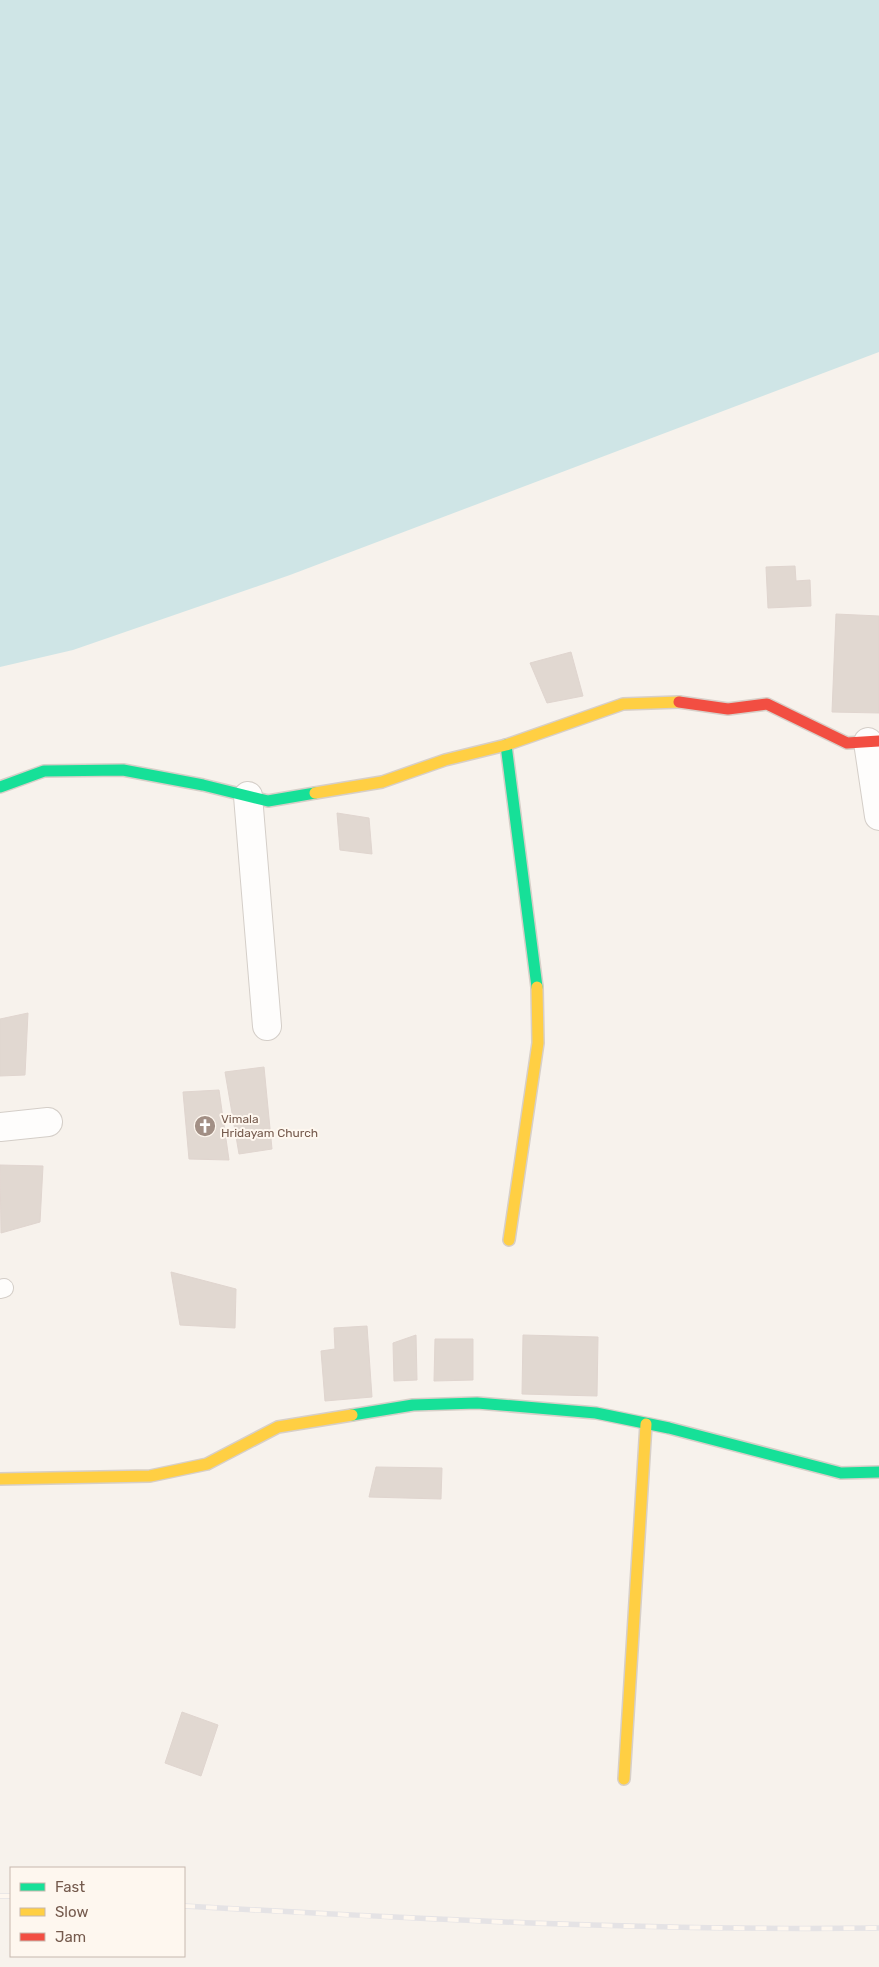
<svg xmlns="http://www.w3.org/2000/svg" width="879" height="1967" viewBox="0 0 879 1967" font-family="Rubik,sans-serif">
	<style>
		.water { fill: #cfe5e6 }
		.building { fill: #e1d8d1; stroke: #e0d5cf }
		.lines { fill: none; stroke-linecap: round; stroke-linejoin: round }
		.lane-casing { stroke: #d4cec8; stroke-width: 20 }
		.street-casing { stroke: #d4cec8; stroke-width: 30 }
		.fast-casing { stroke: #d7cfc8; stroke-width: 14 }
		.slow-casing { stroke: #d7cfc8; stroke-width: 14 }
		.jam-casing { stroke: #d7cfc8; stroke-width: 14 }
		.lane { stroke: #fefdfc; stroke-width: 18 }
		.street { stroke: #fefdfc; stroke-width: 28 }
		.fast { stroke: #16e098; stroke-width: 11 }
		.slow { stroke: #ffcf43; stroke-width: 11 }
		.jam { stroke: #f24e42; stroke-width: 11 }
		.rail-casing { stroke: #e5e3e5; stroke-width: 5.5 }
		.rail { stroke: #fef7ef; stroke-width: 4; stroke-dasharray: 11; stroke-linecap: butt }
		.labels { text-anchor: middle; stroke-width: 4; stroke-linejoin: round; paint-order: stroke }
		.poi-label { font-size: 12px; fill: #755a4d; stroke: #fef7ef; text-anchor: start }
	</style>
	<rect width="100%" height="100%" fill="#f7f2ec"/>
	<!-- water -->
	<path class="water" d="M0 0H879V352L290 575 73 650 0 667Z"/>
	<!-- building -->
	<path class="building" d="M795 566 796 581 810 580 811 606 768 608 766 567Z
		M836 614 879 616V713L832 712Z
		M571 652 583 696 547 703 530 663Z
		M337 813 369 818 372 854 340 850Z
		M28 1013 25 1075 0 1076V1019Z
		M264 1067 272 1149 239 1154 225 1072Z
		M219 1090 229 1160 189 1159 183 1092Z
		M0 1165 43 1166 40 1222 1 1233Z
		M171 1272 236 1289 235 1328 180 1325Z
		M367 1326 372 1397 325 1401 321 1351 335 1349 334 1328Z
		M416 1335 417 1380 394 1381 393 1343Z
		M523 1335 598 1337 597 1396 522 1394Z
		M435 1339H473V1380L434 1381Z
		M376 1467 442 1468 441 1499 369 1497Z
		M182 1712 218 1725 201 1776 165 1763Z"/>
	<g class="lines">
		<!-- lane casing -->
		<g class="lane-casing">
			<path id="lane" d="M0 1289 4 1288"/>
		</g>
		<!-- street casing -->
		<g class="street-casing">
			<path id="street" d="M868 742 879 816
				M248 796 267 1026
				M0 1127 48 1122"/>
		</g>
		<!-- fast casing -->
		<g class="fast-casing">
			<path id="fast" d="M506 745 537 987
				M0 787 44 771 123 770 203 785 268 801 315 793
				M352 1415 413 1405 477 1403 596 1413 669 1428 841 1473 879 1472"/>
		</g>
		<!-- slow casing -->
		<g class="slow-casing">
			<path id="slow" d="M315 793 382 782 445 760 506 745 623 704 679 702
				M509 1240 538 1043 537 987
				M0 1479 150 1476 207 1464 278 1427 352 1415
				M624 1779 646 1424"/>
		</g>
		<!-- jam casing -->
		<g class="jam-casing">
			<path id="jam" d="M679 702 728 709 767 704 847 743 879 741"/>
		</g>
		<!-- lane -->
		<use href="#lane" class="lane"/>
		<!-- street -->
		<use href="#street" class="street"/>
		<!-- fast -->
		<use href="#fast" class="fast"/>
		<!-- slow -->
		<use href="#slow" class="slow"/>
		<!-- jam -->
		<use href="#jam" class="jam"/>
		<!-- rail casing -->
		<g class="rail-casing">
			<path id="rail" d="M0 1896H11
				M184 1906C415 1919 647 1931 879 1928"/>
		</g>
		<!-- rail -->
		<use href="#rail" class="rail"/>
	</g>
	<!-- icons -->
	<defs>
		<g id="church-disc" transform="scale(1.125)"><circle r="9.5" fill="#a28f85" stroke="#fef7ef"/><path d="M-1.2-6h2.4v3.5h3.3v2.4h-3.3V6h-2.4V-.1h-3.3v-2.4h3.3Z" fill="#fff"/></g>
	</defs>
	<g fill-rule="evenodd">
		<use href="#church-disc" x="205" y="1126"/>
	</g>
	<g class="labels">
		<!-- poi labels -->
		<g class="poi-label">
			<text x="221" y="1123">Vimala<tspan x="221" dy="14">Hridayam Church</tspan></text>
		</g>
	</g>
	<!-- legend -->
	<rect x="10" y="1867" width="175" height="90" fill="#fef7ef" stroke="#c7b8ae"/>
	<rect x="20" y="1883" width="25" height="8" fill="#16e098" stroke="#c7b8ae"/>
	<text x="55" y="1892" font-size="15" fill="#755a4d">Fast</text>
	<rect x="20" y="1908" width="25" height="8" fill="#ffcf43" stroke="#c7b8ae"/>
	<text x="55" y="1917" font-size="15" fill="#755a4d">Slow</text>
	<rect x="20" y="1933" width="25" height="8" fill="#f24e42" stroke="#c7b8ae"/>
	<text x="55" y="1942" font-size="15" fill="#755a4d">Jam</text>
</svg>
